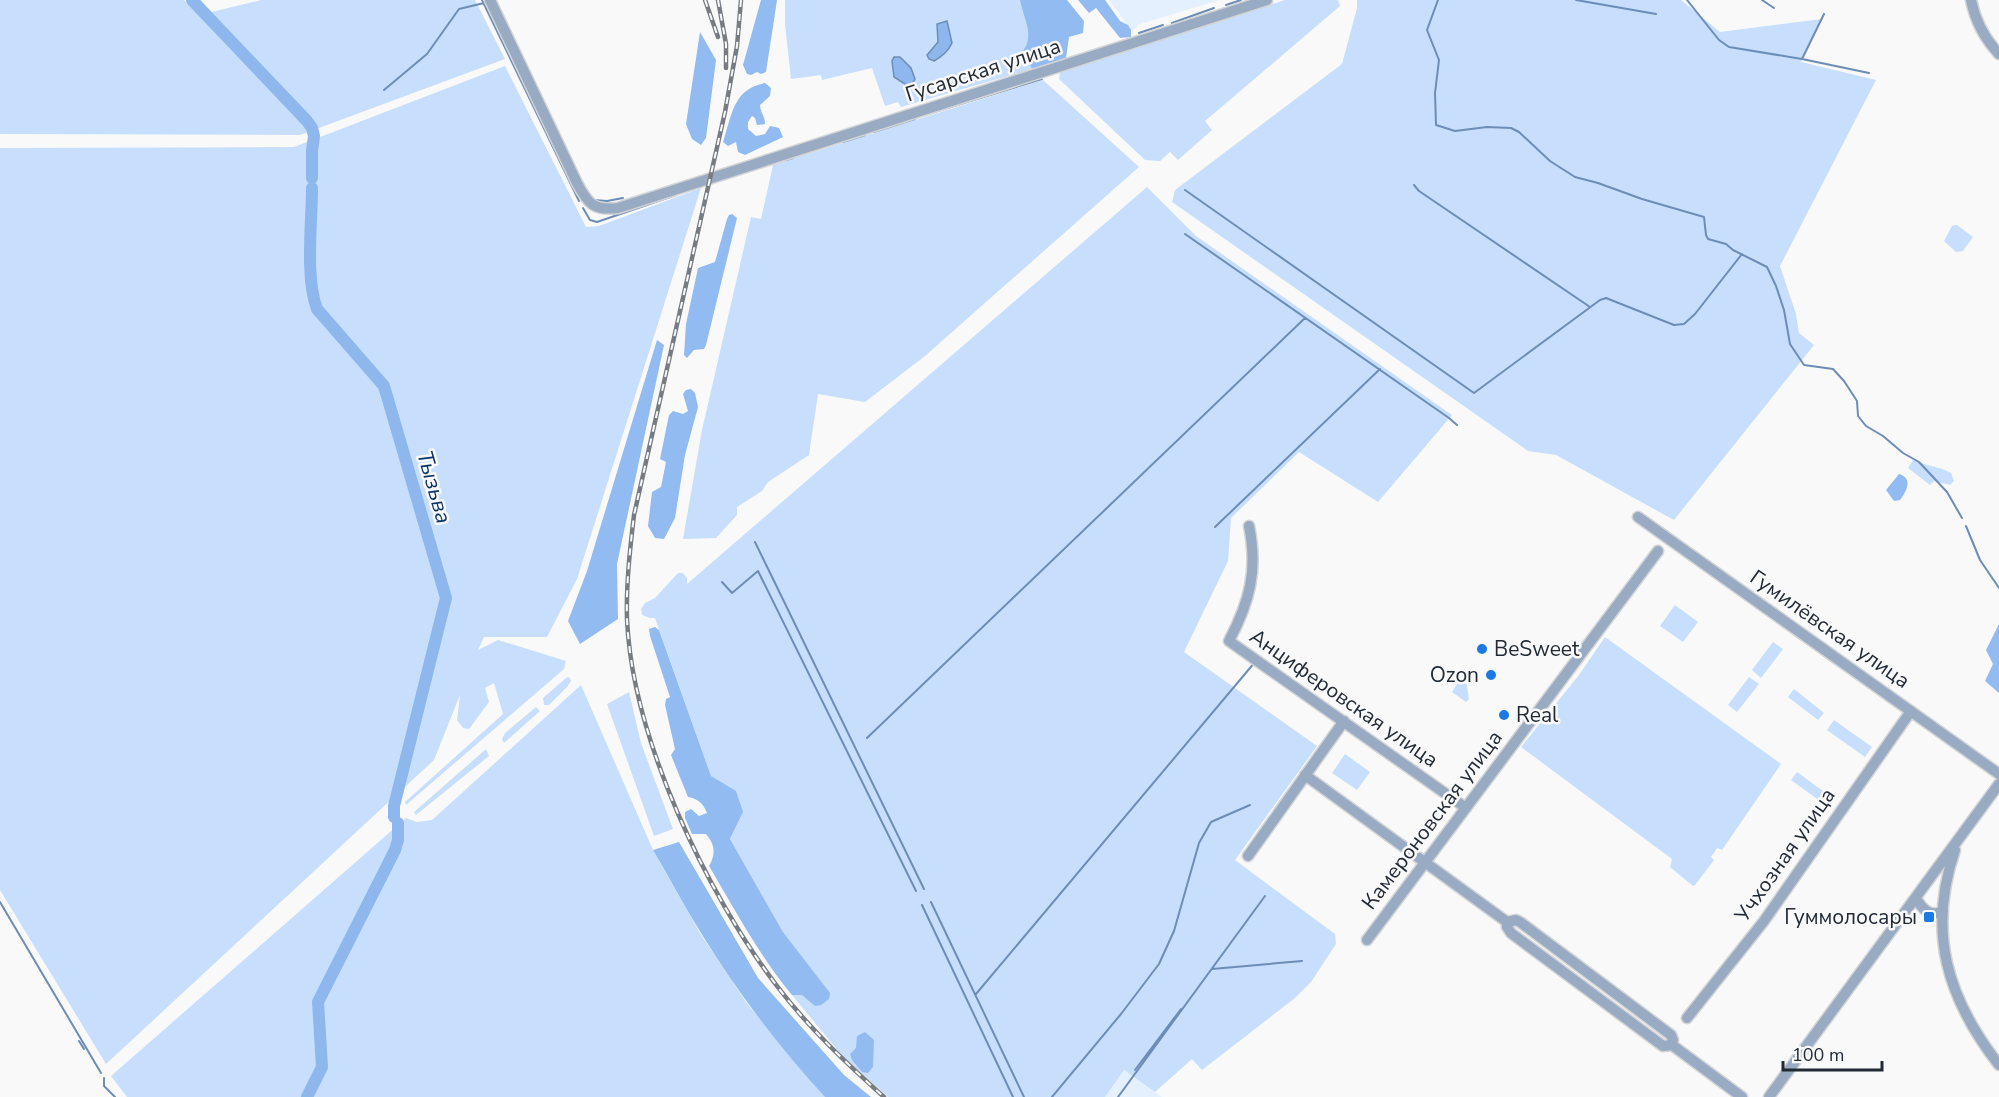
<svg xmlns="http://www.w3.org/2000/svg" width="1999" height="1097" viewBox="0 0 1999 1097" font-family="'Nunito Sans',sans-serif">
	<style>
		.built { fill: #e5f0ff }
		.green { fill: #c7defd }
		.forest { fill: #91bbf1 }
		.water { fill: #8db7ed; stroke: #6d8db6; stroke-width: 1.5 }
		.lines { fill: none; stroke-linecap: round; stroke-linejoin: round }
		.stream { stroke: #6d8db6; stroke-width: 2 }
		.river { stroke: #8db7ed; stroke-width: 12 }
		.minor-casing { stroke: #d2d4d6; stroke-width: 13 }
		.minor { stroke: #99abc3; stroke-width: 10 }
		.rail-casing { stroke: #767c82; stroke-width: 4.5 }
		.rail { stroke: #f9f9f9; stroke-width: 2; stroke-dasharray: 7; stroke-linecap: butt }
		.poi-dot { fill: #1a79e2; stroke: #f9f9f9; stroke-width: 2 }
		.labels { text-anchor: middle; stroke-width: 5; stroke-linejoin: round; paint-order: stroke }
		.street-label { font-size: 21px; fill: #212a35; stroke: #f9f9f9 }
		.poi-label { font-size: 21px; fill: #212a35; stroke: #f9f9f9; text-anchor: start }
		.water-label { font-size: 22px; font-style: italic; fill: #0c3666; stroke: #f9f9f9 }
	</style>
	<rect width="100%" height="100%" fill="#f9f9f9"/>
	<!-- built -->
	<path class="built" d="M1109 0H1220L1137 25V28L1131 30Z
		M1124 1070 1162 1097H1105Z"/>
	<!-- green -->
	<path class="green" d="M0 0H184L199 15 261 0H475L505 59 300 135 0 134Z
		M785 0H1020C1023 18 1035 35 1023 52L1032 69 901 107 898 102 885 106 872 68 822 80 821 75 791 79 785 24Z
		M1285 0H1338L1340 6 1205 121 1212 130 1178 160 1170 152 1160 161 1145 160 1059 79 1060 72Z
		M1357 0H1681L1720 32 1822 19 1801 62 1876 80 1780 266 1796 314 1799 333 1814 345 1674 520 1556 455 1528 451 1172 202 1175 190 1342 64 1357 8Z
		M505 66 586 227 599 226 701 188 577 579 547 637H484L478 650 498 640 566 661 564 669 406 805 405 802 503 714 494 683 485 688 489 702 469 729 463 728 457 720 460 695 434 760 106 1064 0 890V148L294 147Z
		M1043 80 1139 167 925 356 865 402 818 394 809 455 768 482 762 491 737 507V515L716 538 683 539 702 430 751 217 761 219 773 165Z
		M1147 187 1196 236 1452 415 1378 502 1299 452 1231 518 1228 561 1184 652 1317 746 1235 860 1335 934 1336 944 1311 982 1295 998 1202 1070 1192 1059 1155 1092 1124 1070 1105 1097H888L844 1058 792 995 830 994 783 932 730 839 743 812 711 776 655 618H650L642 615 641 609 645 603 655 598 678 573H683L687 578V584Z
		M1955 225H1957L1973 237 1963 251 1956 252 1944 241 1952 226Z
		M1913 460C1926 466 1939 466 1951 473L1954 481 1950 485 1934 481 1930 485 1908 468Z
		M1675 605 1698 622 1683 642 1660 626Z
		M1605 637 1781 764 1722 850 1717 848 1711 857 1714 860 1695 885 1693 886 1670 867 1672 859 1521 747 1579 675Z
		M1773 642 1783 649 1761 678 1752 670Z
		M569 677 571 681 567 687 549 705H544L543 698 566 678Z
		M1749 677 1759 684 1737 712 1728 705Z
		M1461 678 1466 680 1469 699 1466 702 1452 692Z
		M581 685 653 850 700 933 746 1002 807 1077 825 1097H127L111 1076 406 818 417 822 432 820Z
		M1794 689 1824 713 1818 720 1788 697Z
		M629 692 641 743 673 829 654 836 607 704Z
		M536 707 540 711 504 743 502 739 505 733Z
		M1834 720 1872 747 1865 757 1827 730Z
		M486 749 489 756 416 815 414 812Z
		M1345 754 1370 772 1357 790 1332 773Z
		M1797 772 1834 799 1828 807 1791 780Z"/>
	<!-- forest -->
	<path class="forest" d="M761 0H777L766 72 761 74 757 72 751 75 747 74 743 65Z
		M1020 0H1067L1084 21 1083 33 1069 37 1066 58 1032 69 1023 51C1035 35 1023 18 1020 0Z
		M1078 0H1105L1120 21 1128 25 1131 30V37L1120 38 1096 8 1089 13Z
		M700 32 716 60 706 138 701 145 692 139 686 124Z
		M765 83 771 88 770 96 760 105C760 112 765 116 765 124L757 125 755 118 752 116 748 122V129L756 136 765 134 770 126 779 128 783 137 745 155 738 152 736 142 728 146 723 142C732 115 733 89 765 83Z
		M732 214 737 218 706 345 704 349 694 350 687 358 684 355 686 324 698 268 715 262 727 219 729 215Z
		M657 340 664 345 617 564 618 619 580 644 568 621 587 571Z
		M691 389 695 393 698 407 685 455 675 518 664 539 655 538 648 526 652 492 661 487 666 462 660 459 669 415 673 411 683 414 688 411 683 394 686 390Z
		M1899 474C1913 478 1907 491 1900 500L1894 501 1886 490Z
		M1999 624V693L1985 681 1993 664 1986 650Z
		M655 627 659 630 711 776 736 791 743 812 730 839 783 932 830 993 829 999 821 1005 815 1006 802 995H792C759 955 735 910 709 866 716 854 715 844 706 834H692L685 818V812L691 809 699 816 707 813C703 803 698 799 688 797L671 755 675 749 665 705 666 699 670 697 650 636 649 629Z
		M679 842 758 978 844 1075 871 1097H825C779 1047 737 992 701 933 684 906 669 877 653 850Z
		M865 1032 874 1040 873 1067 868 1073 862 1072 852 1060 850 1054 856 1048 857 1036Z"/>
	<!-- water -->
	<path class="water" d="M947 21 952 43C948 52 942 56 934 61L929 59 927 55 938 42 937 24Z
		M894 57H900L911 68 915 79 912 85 908 86 894 77 892 61Z"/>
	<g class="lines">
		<!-- stream -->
		<path class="stream" d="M482 0 579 201
			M1438 0 1427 30 1439 60 1435 93 1436 125 1455 131 1487 127 1511 128 1519 132 1550 161 1575 177 1598 183 1642 199 1704 217 1706 235 1708 239 1726 244 1733 250 1767 267 1776 286 1784 310 1790 344 1804 365 1833 369 1844 381 1857 401 1858 416 1866 426 1883 436 1903 453 1919 462 1947 492 1962 518
			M1576 0 1656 14
			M1687 0 1719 40 1729 47 1802 59 1869 73
			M1762 0 1774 8
			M1226 5 1241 0
			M1172 23 1214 8
			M1139 33 1163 25
			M1802 59 1824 14
			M384 90 427 54 459 9 484 3
			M928 114 1042 79
			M874 132 915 119
			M843 142 865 135
			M786 160 793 158
			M1414 185 1419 191 1590 307
			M1185 190 1474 393 1600 300 1606 298 1674 325 1684 324 1695 314 1742 254
			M594 200 607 201 623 198
			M583 208 590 220 597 222 676 195
			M1185 234 1449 418 1457 425
			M1966 526 1980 560 1999 588
			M1215 527 1380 369
			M755 542 924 889
			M722 582 732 593 758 571 916 891
			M867 738 1305 318
			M0 902 101 1073
			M931 902 1024 1097
			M922 905 1013 1097
			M1212 969 1302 961
			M976 994 1255 662
			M79 1041 84 1049
			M1135 1070 1181 1009
			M104 1078V1086L115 1097
			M1052 1097 1121 1014 1159 964 1174 931 1199 843 1211 822 1250 805
			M1118 1097 1265 896"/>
		<!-- river -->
		<path class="river" d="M192 0 307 121 312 128 314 136 312 151V178
			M312 188C312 222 305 278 317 309L384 386 446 598 394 806V817
			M307 1097 322 1067 318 1002 395 850 398 840V823"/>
		<!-- minor casing -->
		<g class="minor-casing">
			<path id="minor" d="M490 0 577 183C588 204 594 211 618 208L1267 0
				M1971 0C1975 20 1985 39 1999 54
				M1638 517 1999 774
				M1249 526C1258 570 1250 601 1229 641L1466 808
				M1305 775 1507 922V927L1511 933 1663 1046 1672 1045 1742 1097
				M1955 850C1927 932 1947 998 1999 1065
				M1248 856 1344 721
				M1916 898C1922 909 1930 918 1943 911
				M1507 922 1516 920 1520 922 1671 1035 1673 1040 1672 1045
				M1367 940 1658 551
				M1687 1018 1764 921 1911 711
				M1769 1097 1999 784"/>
		</g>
		<!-- minor -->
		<use href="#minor" class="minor"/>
		<!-- rail casing -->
		<g class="rail-casing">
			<path id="rail" d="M705 0 718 37
				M718 0 726 44V68
				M741 0 737 46 725 112 634 515C630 549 626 584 627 619 632 737 706 893 777 986 808 1027 845 1062 884 1097"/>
		</g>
		<!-- rail -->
		<use href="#rail" class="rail"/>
	</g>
	<!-- markers -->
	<g class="poi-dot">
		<circle cx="1482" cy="649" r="6"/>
		<circle cx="1491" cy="675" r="6"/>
		<circle cx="1504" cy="715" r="6"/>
		<rect x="1923" y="911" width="12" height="12" rx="3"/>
	</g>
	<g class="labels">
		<!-- street labels -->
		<g class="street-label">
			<text transform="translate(983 70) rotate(-18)" y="7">Гусарская улица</text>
			<text transform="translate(1830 629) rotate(35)" y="7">Гумилёвская улица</text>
			<text transform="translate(1344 698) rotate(35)" y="7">Анциферовская улица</text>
			<text transform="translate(1432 820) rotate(-53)" y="7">Камероновская улица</text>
			<text transform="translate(1785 855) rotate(-55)" y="7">Учхозная улица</text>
		</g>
		<!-- poi labels -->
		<g class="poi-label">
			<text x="1494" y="656">BeSweet</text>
			<text x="1479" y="682" text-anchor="end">Ozon</text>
			<text x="1516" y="722">Real</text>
			<text x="1917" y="924" text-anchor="end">Гуммолосары</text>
		</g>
		<!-- water labels -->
		<g class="water-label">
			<text transform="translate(435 487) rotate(74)" y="8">Тызьва</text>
		</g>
	</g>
	<!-- scale -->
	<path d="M1783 1061v9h99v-9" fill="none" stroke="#212a35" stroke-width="3"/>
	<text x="1792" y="1061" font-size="18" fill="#212a35" stroke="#f9f9f9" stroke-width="4.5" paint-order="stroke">100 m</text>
</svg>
